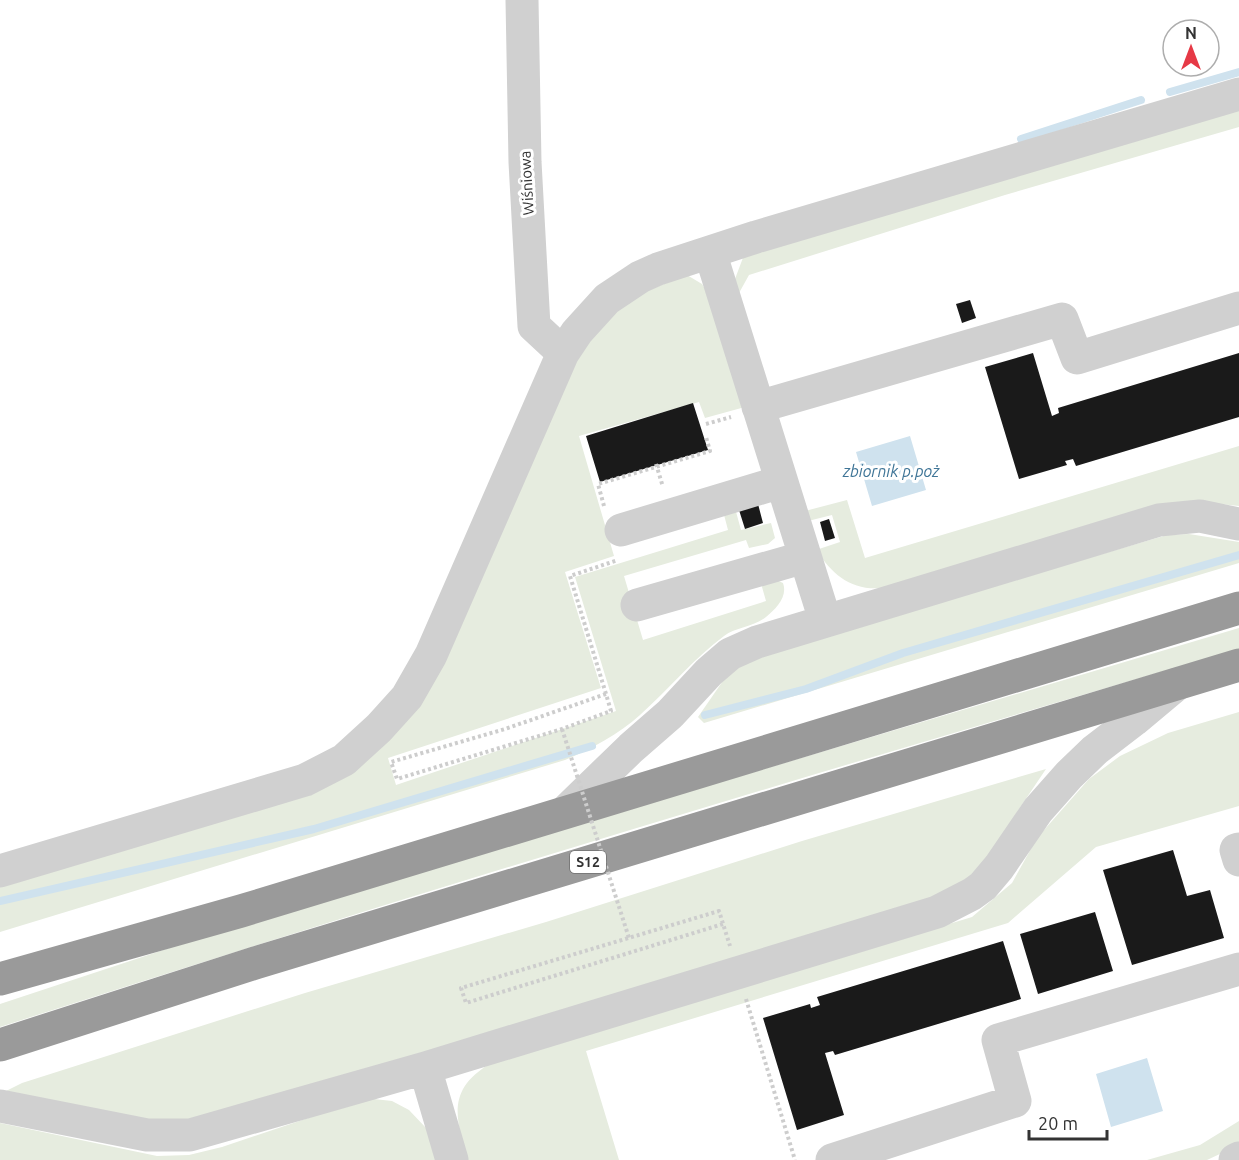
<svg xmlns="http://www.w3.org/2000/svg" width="1239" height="1160" viewBox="0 0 1239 1160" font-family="Ubuntu,sans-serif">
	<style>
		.green { fill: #e6ecdf }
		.water { fill: #cfe2ee }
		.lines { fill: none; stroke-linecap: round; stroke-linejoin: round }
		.stream { stroke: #cfe2ee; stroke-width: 8 }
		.building { fill: #1a1a1a }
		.path { stroke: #cdcdcd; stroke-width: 4; stroke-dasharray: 3 3; stroke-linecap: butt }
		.minor { stroke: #d0d0d0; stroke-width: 33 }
		.highway { stroke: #9a9a9a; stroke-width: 33 }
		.path-bridge { stroke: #cdcdcd; stroke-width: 4; stroke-dasharray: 3 3; stroke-linecap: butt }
		.labels { text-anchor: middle; stroke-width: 6; stroke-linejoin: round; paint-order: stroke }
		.shield { fill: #fff; stroke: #707070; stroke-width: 1.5 }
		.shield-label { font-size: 14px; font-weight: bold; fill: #333 }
		.street-label { font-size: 15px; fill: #333; stroke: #fff }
		.water-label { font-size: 16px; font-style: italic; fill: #3f7597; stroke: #fff }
	</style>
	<rect width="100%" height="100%" fill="#fff"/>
	<!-- green -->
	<path class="green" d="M1239 104V127L1005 195 749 275 739 293 735 279 744 255Z
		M687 275 702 284 712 300 745 407 705 418 699 402 579 436 614 556 565 572 601 688 388 758 396 785 616 711 575 577 728 530 723 511 735 508 741 530 771 523 775 538 768 544 749 548 746 540 624 576 643 640 766 601 760 580 772 578 783 583C788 597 776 609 766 617 754 627 736 627 724 636 693 659 669 689 640 715 619 734 591 749 565 760L0 932V881L379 747 578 355 626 299Z
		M1239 446V506L1201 502 883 588C851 591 833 575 816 550L840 542 832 515 808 521 805 511 847 500 865 558Z
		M1189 534 1239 542V563L704 723 698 717 727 675 758 655 1167 535Z
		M1239 628V649C825 770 411 894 0 1027V1004L242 924Z
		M1239 712V806L1096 847 1008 923 586 1051 619 1160H467C456 1117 446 1090 491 1063L972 917 1012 883 1037 838 1089 779 1120 756 1168 733Z
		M1046 769 1017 812 996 853 952 893 381 1068 163 1126 4 1092 22 1083 305 993 546 922 802 841Z
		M374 1099 392 1101 409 1110 427 1129 436 1160H0V1123L157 1156 189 1155 222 1147 356 1102Z
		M1239 1121V1145L1207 1160H1147L1200 1145Z"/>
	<!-- water -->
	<path class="water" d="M910 436 926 490 872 506 856 452Z
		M1147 1058 1163 1111 1111 1127 1096 1074Z"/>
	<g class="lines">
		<!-- stream -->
		<path class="stream" d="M1170 92 1239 72
			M1021 139 1141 100
			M705 715 806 689 903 653 1239 555
			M0 901 314 829 592 746"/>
	</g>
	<!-- building -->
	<path class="building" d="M970 300 976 318 962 323 956 304Z
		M1033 353 1052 416 1059 413 1058 408 1239 353V417L1076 466 1073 459 1065 461 1067 465 1019 479 985 367Z
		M693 403 708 450 600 482 586 436Z
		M758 504 763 523 745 529 739 510Z
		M829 519 835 538 825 541 820 522Z
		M1173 850 1187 896 1210 890 1224 938 1132 965 1103 870Z
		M1095 912 1113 971 1038 994 1020 934Z
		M1003 941 1021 999 835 1055 833 1051 825 1053 844 1115 797 1130 763 1018 810 1004 811 1008 820 1005 817 997Z"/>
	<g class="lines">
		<!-- path -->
		<path class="path" d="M706 424 731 417
			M656 464 663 487
			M604 506 598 484 710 451 706 437
			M606 694 505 729 391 762 397 779 562 729 611 711 606 694 570 576 618 560
			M723 924 466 1003 461 988 719 911 730 946
			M746 999 795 1160"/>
		<!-- minor -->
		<path class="minor" d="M522 0 525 162 534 326 563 353
			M710 252 825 620
			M758 407 1062 319 1077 358 1239 308
			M621 530 781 482
			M637 605 805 557
			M566 811 631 748 670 714 709 672 730 654 757 642 1159 520 1200 516 1239 524
			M1239 849 1236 850 1239 860
			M0 871 305 780 344 760 379 728 407 697 431 655 563 353 577 332 607 299 640 277 658 269 756 237 1239 94
			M425 1068 452 1160
			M0 1106 147 1135H190L425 1068 937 912 972 894 983 886 999 867 1038 810 1069 775 1095 750 1134 720 1177 684
			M832 1160 1015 1101 998 1040 1239 969
			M1235 1160 1239 1158"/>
		<!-- highway -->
		<path class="highway" d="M0 979 241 911 1239 608
			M0 1045 255 963 1239 665"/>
		<!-- path-bridge -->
		<path class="path-bridge" d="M562 729 629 938"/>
	</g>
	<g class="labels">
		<!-- shield labels -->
		<rect class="shield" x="570" y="851" width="36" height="22" rx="4.5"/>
		<g class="shield-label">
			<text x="588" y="867">S12</text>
		</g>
		<!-- street labels -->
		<g class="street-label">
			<text transform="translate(527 183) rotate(-93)" y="5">Wiśniowa</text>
		</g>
		<!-- water labels -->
		<g class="water-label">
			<text x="891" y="477">zbiornik p.poż</text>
		</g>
	</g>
	<!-- north arrow -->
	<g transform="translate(1191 48)"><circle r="28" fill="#ffffff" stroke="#adadad" stroke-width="1.5"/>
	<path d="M0-4.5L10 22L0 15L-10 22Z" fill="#e63946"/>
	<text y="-9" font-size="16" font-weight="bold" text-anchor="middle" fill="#333333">N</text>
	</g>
	<!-- scale -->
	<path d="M1029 1130v9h78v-9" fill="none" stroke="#333333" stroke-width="3"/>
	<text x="1038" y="1130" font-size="18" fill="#333333" stroke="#ffffff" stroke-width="4.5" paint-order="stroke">20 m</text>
</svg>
